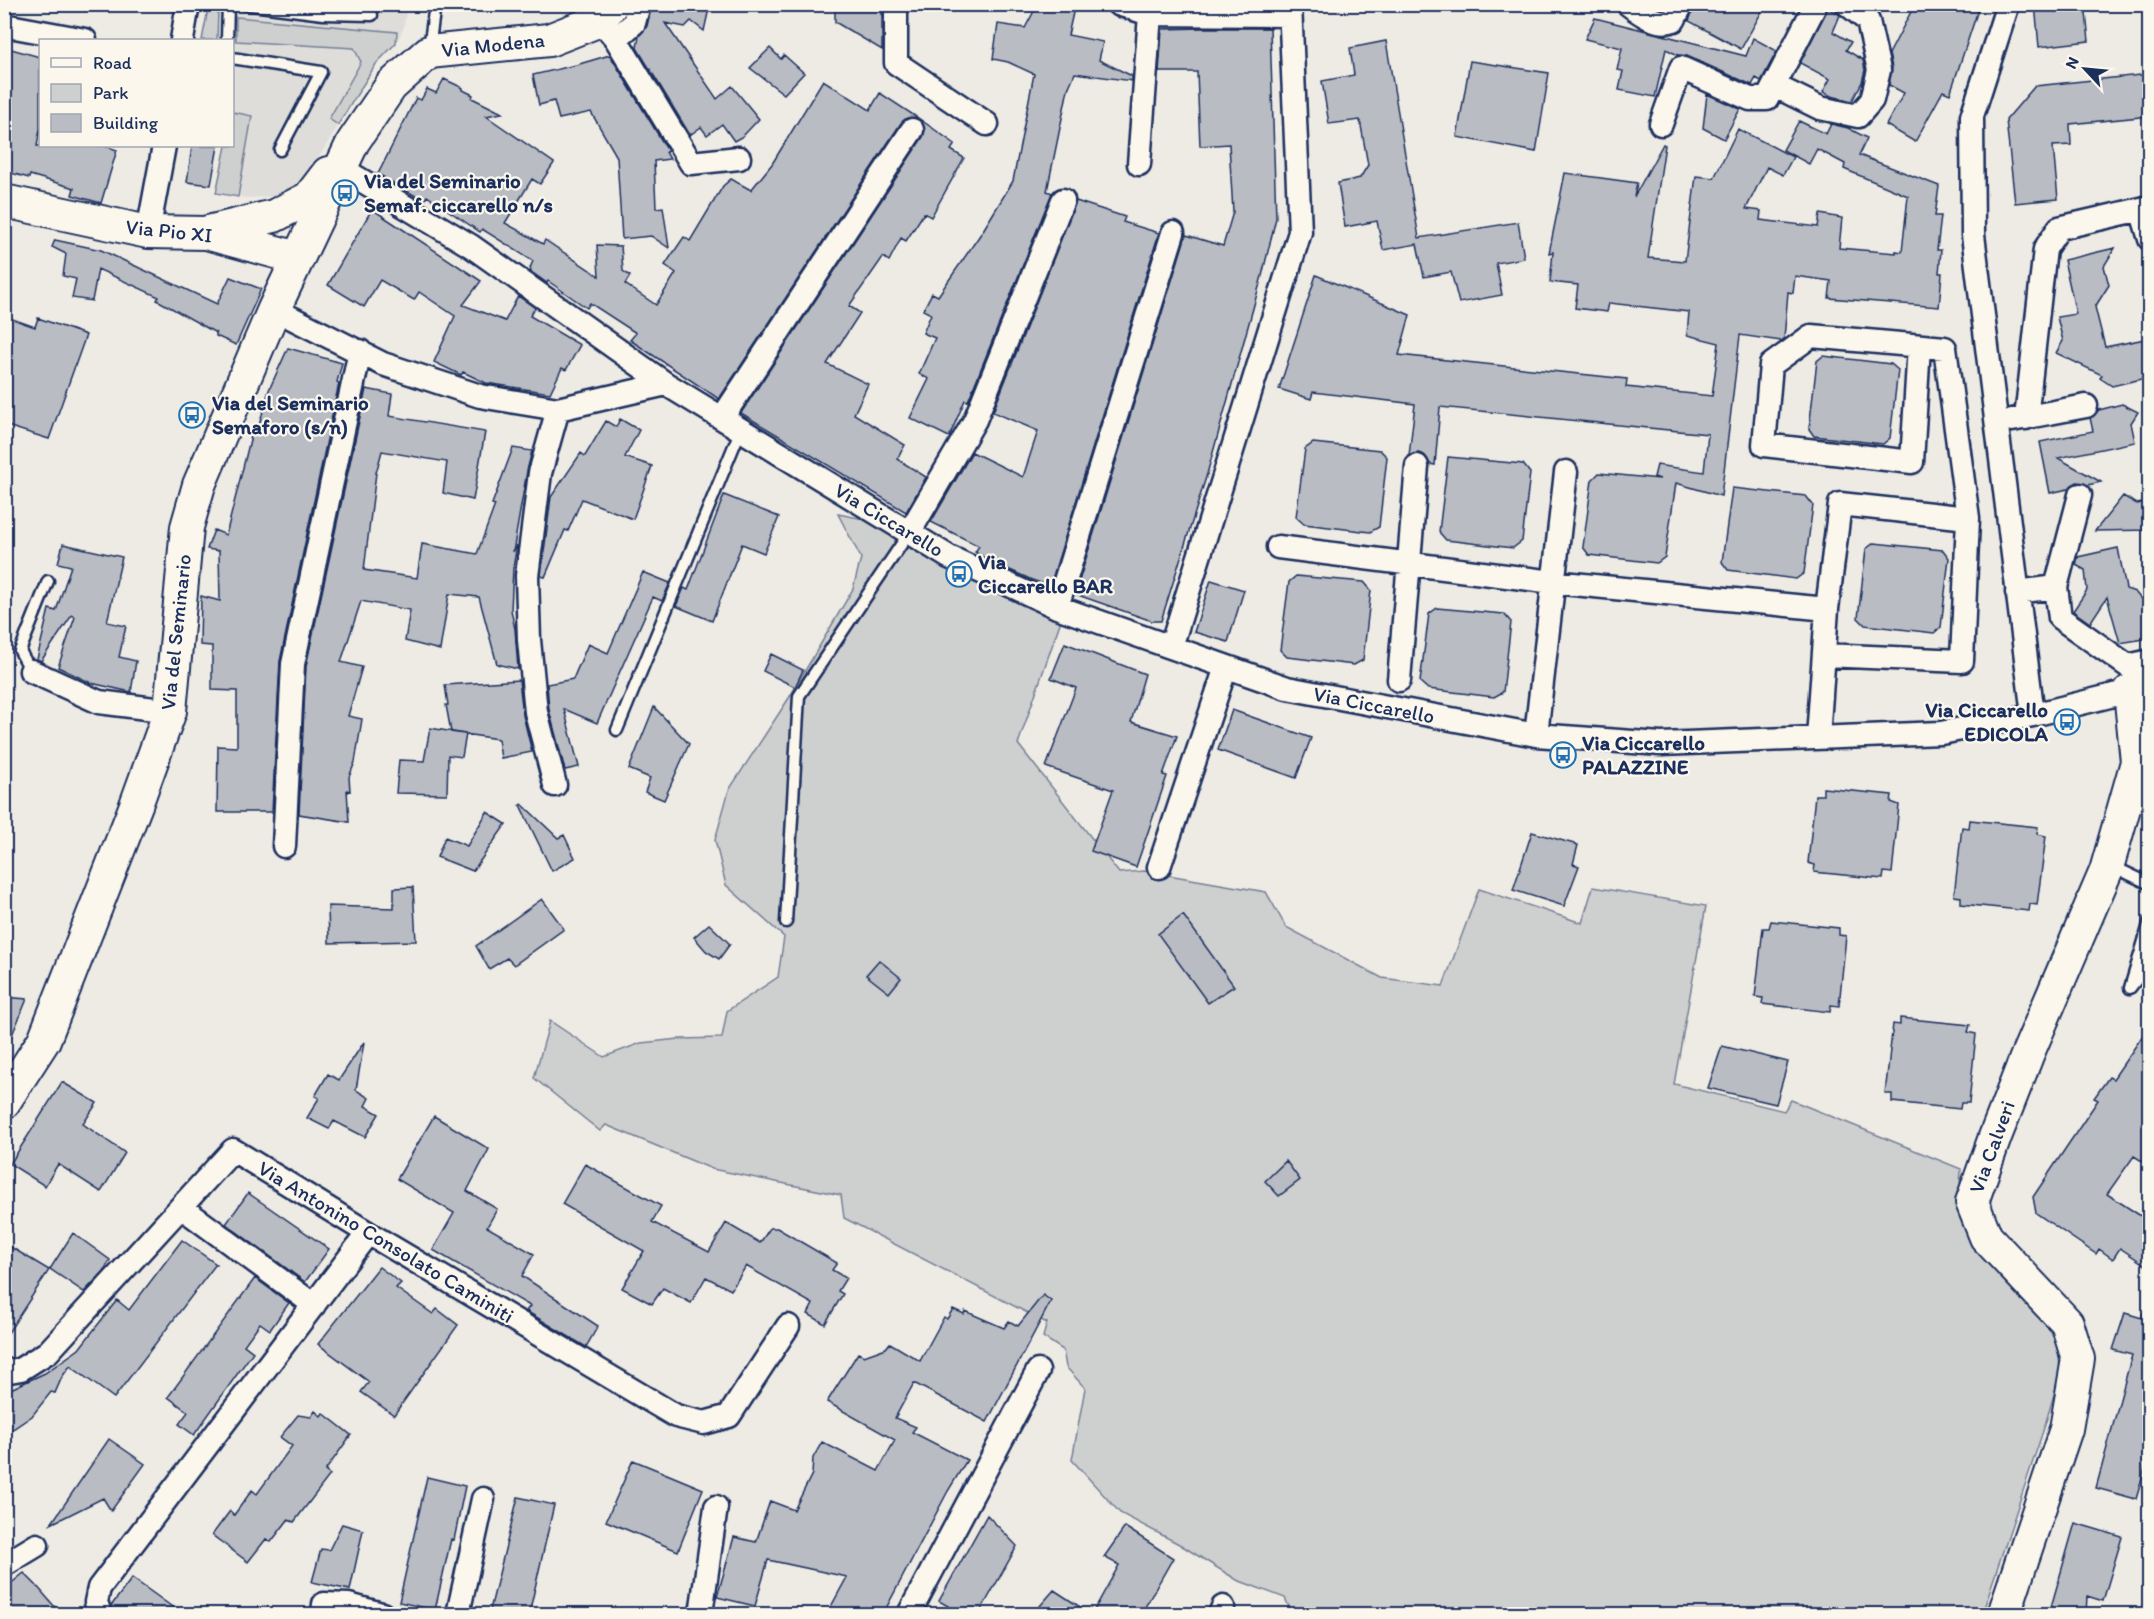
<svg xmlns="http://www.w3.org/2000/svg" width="2154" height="1619" viewBox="0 0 2154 1619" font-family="Itim,sans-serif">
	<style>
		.built { fill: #deddda }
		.green { fill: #cecfcf; stroke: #747f96; stroke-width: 1.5 }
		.building { fill: #b9bcc3; stroke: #1b2f5e; stroke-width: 1.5 }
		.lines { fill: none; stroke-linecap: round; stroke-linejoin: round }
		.lane-casing { stroke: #1b2f5e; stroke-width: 15 }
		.street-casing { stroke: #1b2f5e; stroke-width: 27 }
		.secondary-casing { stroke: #1b2f5e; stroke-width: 36 }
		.lane { stroke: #fbf7ec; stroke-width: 10 }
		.street { stroke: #fbf7ec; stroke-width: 22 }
		.secondary { stroke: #fbf7ec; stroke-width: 32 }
		.labels { text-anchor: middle; stroke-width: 4.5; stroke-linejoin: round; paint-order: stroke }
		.street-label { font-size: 21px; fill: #1b2f5e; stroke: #fbf7ec }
		.poi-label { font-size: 21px; font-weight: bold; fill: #1b2f5e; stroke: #fbf7ec; text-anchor: start }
	</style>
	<rect width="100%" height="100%" fill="#eeebe4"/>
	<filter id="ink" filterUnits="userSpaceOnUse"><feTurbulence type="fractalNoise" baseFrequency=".0167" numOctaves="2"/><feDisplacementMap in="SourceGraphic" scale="12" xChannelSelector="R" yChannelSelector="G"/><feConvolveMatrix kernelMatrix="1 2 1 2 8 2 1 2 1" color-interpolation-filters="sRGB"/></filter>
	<g filter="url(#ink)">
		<!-- built -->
		<path class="built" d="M208 5H407L404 27 396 43 376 64 308 175 294 187 273 196 249 198 216 193 226 146H232V40H202Z"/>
		<!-- green -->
		<path class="green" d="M208 9 218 11 217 40H202Z
			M236 17 397 32 396 43 376 64 338 125 329 119 361 62 354 48 236 41Z
			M233 112 252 116 238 197 216 193 226 146H232Z
			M838 514 864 519 1061 620 1018 744 1119 873 1145 871 1266 892 1286 927 1382 978 1443 986 1479 889 1582 923 1593 887 1706 906 1674 1084 1784 1111 1791 1100 1961 1169 1959 1207 1975 1249 2009 1275 2058 1336 2060 1374 2045 1425 1982 1614H1292L1285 1598 1237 1580 1179 1544 1120 1513 1072 1460 1085 1388 1066 1367 1063 1350 1043 1337 1047 1323 844 1218 841 1195 712 1169 606 1125 600 1131 534 1078 550 1021 604 1057 641 1043 679 1039 722 1038 727 1011 778 977 784 937 726 885 715 840 729 790 789 698 853 589 861 558Z"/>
		<!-- building -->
		<path class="building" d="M652 4H710L704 31 691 21 685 27 665 23 717 99 732 86 759 119 743 136 734 141 722 124 707 135 701 127 690 135 637 48 639 36 647 26Z
			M835 4H882V50L835 22Z
			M1035 4H1075L1068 35 1103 42 1099 60 1132 76V81L1075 73 1068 89 1047 191 1052 193 968 401 965 400 949 437 910 418 929 379 919 374 935 338 923 333 931 314 923 310 932 293 938 296 982 232 1013 181 1034 74 1008 62 993 59 998 24 1025 28 1033 13Z
			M1695 4H1766L1741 49 1689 21Z
			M1915 4H1980L1950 94 1943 91 1915 142 1886 125 1904 93 1889 85 1892 68 1889 54Z
			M2035 4H2085L2089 41 2039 47Z
			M1828 8 1840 15 1833 32 1851 42 1846 50 1863 60 1865 70 1862 82 1852 101 1831 96 1823 92 1830 79 1800 63Z
			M1595 18 1746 56 1753 38 1777 51 1761 81 1756 78 1752 85 1687 56 1678 55 1666 49 1655 97 1619 90 1623 71 1617 70 1622 48 1585 39Z
			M1203 28H1270L1276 218 1262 276 1207 474 1161 621H1152L1075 594 1186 235 1223 246 1233 212 1229 144 1200 146 1197 72H1159L1162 29Z
			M1386 41 1419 238 1518 222 1524 258 1496 263 1502 295 1459 303 1451 272 1424 277 1417 244 1383 250 1377 221 1345 227 1338 183 1360 178 1368 165 1360 120 1329 124 1322 81 1354 75 1350 48Z
			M4 47 40 57V129L37 146H105L117 150 101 203 72 195 74 188 30 175 29 178 4 171Z
			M770 48 781 59 784 55 804 73 784 94 750 68Z
			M610 55 668 151 666 152 670 159 654 161 656 208 663 207 669 248 651 236 622 239 617 157 591 112 559 119 554 101 539 105 533 75 576 65Z
			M1470 61 1549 73 1536 152 1457 137Z
			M2150 74V116L2070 124 2071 145 2053 146 2058 199 2015 203 2006 120 2035 86Z
			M444 79 463 88V90L473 95 472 98 502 113 486 116 554 163 540 184 532 179 505 223 543 244 545 240 599 276 597 245 621 246 623 271 630 276 625 284 656 305 676 273 665 265 684 237 690 241 723 186 731 179 751 190 772 164 823 80 870 110 880 93 918 118H907L901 123 719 399 630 340 636 333 590 303 587 308 548 281 547 283 530 271 531 269 530 268 533 261 482 229 480 232 427 196 424 201 378 174 416 98 421 100 427 89 436 93Z
			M1707 94 1740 109 1724 139 1703 128Z
			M921 120 955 144 951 150 964 158 931 217 924 213 906 241 901 238 889 261 883 257 849 306 860 313 827 364 868 384 854 414 905 445 897 459 926 477 906 512 741 413 923 137 925 130Z
			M1799 121 1826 134 1831 124 1848 128 1867 138 1859 155 1939 186 1935 216H1941L1937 250H1941L1939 273H1942L1939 307 1829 298 1831 281 1795 276 1793 293 1788 292 1784 339 1781 341 1740 335 1721 496 1676 483 1665 557 1657 563 1589 555 1583 547 1592 480 1599 473 1660 479 1654 477 1657 465 1704 472 1708 434 1440 407 1435 465 1430 464 1424 455 1418 453 1409 456 1415 404 1313 392 1311 399 1279 389 1316 275 1410 315 1399 355 1627 379 1626 387 1712 396 1719 343 1687 335 1689 312 1609 303 1607 312 1575 308 1578 285 1550 282 1553 252 1549 253 1565 173 1637 183 1634 197 1663 144 1665 145 1648 258 1685 261 1696 176 1714 178 1738 129 1793 157 1783 175 1767 167 1746 209 1761 211 1760 220 1818 227 1820 214 1842 218 1839 248 1896 253V251L1902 252 1908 196 1844 169 1845 164 1817 149 1809 164 1783 150Z
			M192 146H218L211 185 187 182Z
			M1076 201 1125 217 1123 222 1159 233 1050 586 1032 580 986 559 975 552 979 546 931 522 972 452 1023 477 1038 431 993 412Z
			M372 209 481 281 463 305 505 321 518 296 535 308 530 316 580 345 566 370 562 368 550 393 486 383 463 372 461 375 434 362 455 316 419 292 414 300 380 280 364 307 328 285Z
			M55 240 101 250 217 304 230 277 261 289 236 345 216 336V333L157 300 159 297 98 269 92 301 72 298 76 279 63 276 66 254 52 247Z
			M2115 248 2104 266 2109 285 2095 307 2105 347 2150 338V377L2112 386 2100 378 2102 375 2056 353 2063 341 2057 317 2076 314 2064 260Z
			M4 316 35 327 38 318 86 335 49 439 4 425Z
			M288 348 342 363 337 382 339 383 280 661 272 812H217L218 746 237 747V691L212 690V646L200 645 201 596 220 601 219 551 207 549 214 530 226 535 253 428 258 429 269 390Z
			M1823 356 1891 364 1898 370 1890 438 1883 444 1814 436 1809 429 1817 361Z
			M366 389 392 394 389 416 485 432 473 500 443 493 447 462 382 451 376 473 364 570 417 578 422 544 477 554 495 505 492 504 513 448 532 451 527 471 513 552 517 545 513 568 511 610 515 629 518 669 497 664 479 597 449 594 440 650 405 641 410 610 361 601 341 662 362 667 348 716 362 719 355 762 349 777 350 791 347 790 349 822 299 814 306 666Z
			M2122 404 2138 412 2131 423 2135 442 2058 458 2101 482 2088 485 2077 482 2068 489 2050 493 2040 442 2093 431 2090 418 2099 410Z
			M620 419 639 430 625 457 652 466 633 519 582 499 568 531 565 530 545 577 541 576 551 497 581 453 585 456 606 421 616 427Z
			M1313 443 1380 450 1387 457 1379 527 1370 532 1304 524 1296 517 1305 449Z
			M1448 457 1523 464 1530 473 1522 541 1513 548 1446 540 1439 532Z
			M1732 488 1806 496 1813 505 1804 573 1796 579 1728 570 1722 562Z
			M724 495 779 517 764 553 742 544 712 621 676 606 684 588 688 590Z
			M2123 496 2137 504 2147 502 2150 530 2095 531Z
			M1874 543 1943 550 1949 558 1941 627 1934 633 1865 625 1858 618 1866 549Z
			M63 544 122 557 107 622 126 626 119 657 136 661 131 692 91 683 58 667 75 617 72 615 41 661 37 659 49 609 56 611 71 566 58 563Z
			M2118 548 2126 589 2135 592 2141 599 2148 598 2150 610V638L2120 643 2107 597 2090 623 2073 611 2087 590 2085 570 2076 565 2078 557Z
			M643 572 670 583 662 601 653 597 597 723 564 709 579 767 565 770 549 710 547 684 573 679 588 644 608 653Z
			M1296 576 1364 582 1371 590 1363 660 1354 665 1287 657 1280 650 1289 582Z
			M1211 580 1244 590 1228 642 1194 632Z
			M1437 608 1504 614 1511 622 1503 692 1494 697 1428 689 1420 682 1429 614Z
			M1065 643 1145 674 1131 722 1177 736 1163 775 1167 776 1136 867 1091 851 1113 790 1046 767 1076 688 1051 678Z
			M771 654 803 670 795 687 763 671Z
			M519 680 523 715 532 752 501 758 498 739 451 732 446 705H448L445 685Z
			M654 707 689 744 664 800 645 792 650 778 629 769Z
			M1232 710 1311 738 1296 778 1218 750Z
			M430 728 466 734 462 757 448 755 447 794 396 793 399 760 424 761Z
			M1823 788 1892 795 1891 802 1899 805 1892 873 1884 872 1883 879 1814 872 1815 865 1808 863 1815 795H1823Z
			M522 804 558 838 564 835 575 858 552 871 520 805Z
			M487 812 506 824 473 871 437 857 445 837 467 846Z
			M1970 820 2038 827 2037 834 2046 836 2037 905 2030 904 2029 911 1961 904V897L1954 896 1962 827 1969 828Z
			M1532 832 1578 845 1573 864 1579 866 1564 906 1513 890Z
			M413 887 416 941 329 943 328 906 394 908V888Z
			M542 899 564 929 514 965 507 958 489 969 476 946Z
			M1183 915 1234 986 1208 1003 1158 934Z
			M1771 921 1839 928V935L1846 936 1839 1006 1831 1005 1830 1012 1762 1004 1763 998 1755 997 1763 928H1769Z
			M709 924 730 944 719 959 706 951 694 937Z
			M879 960 901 978 889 993 866 975Z
			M4 997 27 999 5 1052H4Z
			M1900 1018 1970 1025 1968 1032 1976 1034 1969 1103H1961L1960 1109 1892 1102V1094H1885L1893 1024 1900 1025Z
			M2150 1025V1166L2134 1156 2107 1194 2150 1222V1268L2120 1248 2113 1259 2099 1249 2096 1254 2036 1213 2033 1197 2098 1100 2094 1098 2109 1077 2113 1079Z
			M364 1042 356 1090 369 1098 365 1106 379 1114 365 1137 334 1121 329 1129 307 1118 319 1098 315 1096 328 1074 339 1080Z
			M1722 1046 1788 1062 1776 1104 1708 1088Z
			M62 1082 97 1103 83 1124 125 1153 101 1192 58 1164 45 1186 10 1164Z
			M434 1116 489 1149 467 1191 497 1209 487 1227 534 1254 522 1276 598 1326 586 1347 526 1311 530 1306 433 1250 454 1213 397 1179Z
			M1286 1161 1300 1180 1279 1196 1265 1181Z
			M585 1164 661 1206 652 1222 709 1252 726 1223 760 1243 770 1228H777L837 1263 832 1270 846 1278 838 1291 843 1294 825 1324 808 1314 813 1304 746 1266 731 1290 706 1277 691 1303 663 1288 652 1304 622 1288 644 1251 562 1204Z
			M248 1193 329 1249 305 1282 226 1224Z
			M73 1233 110 1260 104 1271 84 1292 50 1269Z
			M182 1240 216 1264 114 1398 70 1366 62 1377 55 1393 51 1392 32 1416 4 1435V1392L45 1373 79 1349 117 1300 129 1310Z
			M4 1243 49 1270 4 1339Z
			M379 1267 401 1283 396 1288 433 1314 437 1309 458 1325 394 1415 361 1392 369 1382 318 1344Z
			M255 1278 289 1303 270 1330 260 1323 244 1345 253 1352 194 1435 179 1424 188 1412 168 1397Z
			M1043 1295 1051 1301 987 1422 914 1383 895 1418 916 1427 912 1432 967 1460 948 1491 883 1614H827L847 1577 768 1560 755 1606 717 1597 734 1537 756 1542 770 1501 794 1510 812 1474 813 1458 822 1442 878 1471 895 1440 827 1402 858 1353 864 1356 886 1348 890 1343 920 1361 944 1317 947 1319 953 1309 964 1314 965 1311 1004 1328 1009 1321 1018 1326Z
			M2125 1313 2142 1318 2143 1313 2150 1314V1452L2136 1499 2096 1488 2132 1355 2113 1350Z
			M315 1411 321 1416 323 1413 351 1435 325 1471 330 1475 294 1522 288 1520 271 1542 266 1539 248 1562 212 1535 230 1511 234 1515 252 1490 257 1494 292 1446 280 1437 298 1415 311 1417Z
			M109 1439 145 1464 111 1511 103 1498 51 1524Z
			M633 1460 703 1489 678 1551 606 1521Z
			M427 1477 465 1486 454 1540 451 1539 435 1610 399 1602Z
			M518 1497 554 1505 529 1614H489Z
			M987 1515 1017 1546 979 1614H962L939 1601Z
			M2075 1523 2122 1537 2103 1601 2087 1596 2086 1614H2049Z
			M342 1524 363 1530 350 1590 312 1582 321 1549 329 1550Z
			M1125 1527 1173 1558 1141 1614H1092L1119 1565 1104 1557Z
			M24 1573 36 1585 61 1614H4V1589Z
			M132 1578 182 1614H113L111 1606Z
			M1054 1590 1091 1614H1033Z"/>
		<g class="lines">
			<!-- lane casing -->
			<g class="lane-casing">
				<path id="lane" d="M243 4 323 14 372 15
					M227 40 228 4
					M429 49 435 4
					M232 58 321 72 280 150
					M31 671 20 651 48 581
					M617 730 741 429
					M2112 866 2150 884
					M2150 921 2130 988 2150 962
					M786 922 799 696 909 533"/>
			</g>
			<!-- street casing -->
			<g class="street-casing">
				<path id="street" d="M896 4V63L987 124
					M1118 4 1150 14
					M1628 4C1642 15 1658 26 1674 20L1682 4
					M2008 4 1972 116 1973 235 2033 715
					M600 20 616 39 691 163 739 158
					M4 25 85 40
					M616 39 634 23 639 4
					M182 40 188 4
					M1775 86 1820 108 1858 116 1872 100 1879 70 1868 21 1847 4
					M1661 124 1681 68 1750 99H1767L1816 4
					M1139 164 1150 14 1290 15
					M341 168 471 246 666 384 949 557 1057 607 1287 688 1536 735 1661 744 1941 733 2033 715 2130 691
					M2141 209 2150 239
					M148 232 164 146
					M274 309 383 364 480 396 558 409 666 384
					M1919 346 1912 462 1764 445 1771 365 1811 336 1945 348 1968 518
					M722 418 912 130
					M2026 418 2045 249 2059 228 2150 207
					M2012 420 2086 406
					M909 533 975 420 1063 200
					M1278 547 1553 582 1827 609
					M2056 587 2060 618 2128 666 2150 661
					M2017 592 2056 587 2080 495
					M1057 607 1173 233
					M1171 647 1300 232 1290 4
					M31 671 99 702 170 711
					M1399 680 1417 466
					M1536 735 1566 472
					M1818 738 1827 609 1840 504 1968 518 1962 661 1824 655
					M555 785 536 712 529 640 527 576 540 473 558 409
					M284 846 293 664 360 351
					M1159 867 1226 667
					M181 1207 314 1305
					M4 1372 21 1369 48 1352 233 1150 368 1233 676 1416 704 1423 729 1416 788 1326
					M4 1565 37 1545
					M100 1614 96 1602 99 1588 368 1233
					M323 1614 324 1604 349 1605 382 1614
					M458 1614 483 1499
					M701 1614 716 1507
					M909 1614 1038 1371
					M1220 1614 1223 1607"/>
			</g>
			<!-- secondary casing -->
			<g class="secondary-casing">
				<path id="secondary" d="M4 201 148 232 206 233 298 258
					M208 232 274 216 309 198 328 173
					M4 1102 44 1040 136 805 170 711 187 527 199 485 274 309 353 142 391 86 429 52 549 40 600 20 612 4
					M2004 1614 2066 1429 2078 1359 2067 1323 1986 1237 1972 1202 1995 1137 2028 1053 2106 871 2137 762 2130 691 2150 689"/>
			</g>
			<!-- lane -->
			<use href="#lane" class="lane"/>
			<!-- street -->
			<use href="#street" class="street"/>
			<!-- secondary -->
			<use href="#secondary" class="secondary"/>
		</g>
	</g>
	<!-- icons -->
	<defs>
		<g id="bus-ring" transform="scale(1.35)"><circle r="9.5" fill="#fbf7ec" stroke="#1f6fb2" stroke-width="1.5"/><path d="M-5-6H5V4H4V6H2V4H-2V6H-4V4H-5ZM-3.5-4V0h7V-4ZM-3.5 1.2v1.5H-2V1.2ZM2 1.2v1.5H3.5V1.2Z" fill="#1f6fb2"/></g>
	</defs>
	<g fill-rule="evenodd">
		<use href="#bus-ring" x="345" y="193"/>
		<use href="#bus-ring" x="192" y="415"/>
		<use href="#bus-ring" x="959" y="574"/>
		<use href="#bus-ring" x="2067" y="722"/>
		<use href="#bus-ring" x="1563" y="755"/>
	</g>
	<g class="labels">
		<!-- street labels -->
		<g class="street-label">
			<text transform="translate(493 45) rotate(-6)" y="7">Via Modena</text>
			<text transform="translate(169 231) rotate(6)" y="7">Via Pio XI</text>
			<text transform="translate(889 520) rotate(31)" y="7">Via Ciccarello</text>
			<text transform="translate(176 632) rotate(-84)" y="7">Via del Seminario</text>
			<text transform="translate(1374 705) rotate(11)" y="7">Via Ciccarello</text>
			<text transform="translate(1992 1147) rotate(-70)" y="7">Via Calveri</text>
			<text transform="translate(386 1242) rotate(31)" y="7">Via Antonino Consolato Caminiti</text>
		</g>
		<!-- poi labels -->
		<g class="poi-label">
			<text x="364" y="188">Via del Seminario<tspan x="364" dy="24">Semaf. ciccarello n/s</tspan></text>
			<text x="212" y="410">Via del Seminario<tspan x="212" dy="24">Semaforo (s/n)</tspan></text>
			<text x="978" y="569">Via<tspan x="978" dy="24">Ciccarello BAR</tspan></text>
			<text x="2048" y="717" text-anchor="end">Via Ciccarello<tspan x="2048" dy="24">EDICOLA</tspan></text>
			<text x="1582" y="750">Via Ciccarello<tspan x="1582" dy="24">PALAZZINE</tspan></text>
		</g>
	</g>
	<!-- margin -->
	<rect width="2154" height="1619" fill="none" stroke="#fbf7ec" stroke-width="24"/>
	<rect x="12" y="12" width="2130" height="1595" fill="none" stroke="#1b2f5e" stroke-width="2" filter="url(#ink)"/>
	<!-- legend -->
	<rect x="39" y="39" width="195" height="108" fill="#fbf7ec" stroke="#a1a7b3" stroke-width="1.5"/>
	<rect x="51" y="58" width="30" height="9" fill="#fbf7ec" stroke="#a1a7b3" stroke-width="1.5"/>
	<text x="93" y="69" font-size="18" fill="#1b2f5e">Road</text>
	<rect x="51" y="84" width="30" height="18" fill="#cecfcf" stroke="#a1a7b3" stroke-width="1.5"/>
	<text x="93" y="99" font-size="18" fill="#1b2f5e">Park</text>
	<rect x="51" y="114" width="30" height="18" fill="#b9bcc3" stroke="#a1a7b3" stroke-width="1.5"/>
	<text x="93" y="129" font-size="18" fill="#1b2f5e">Building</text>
	<!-- north arrow -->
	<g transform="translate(2085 69) rotate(296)" stroke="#fbf7ec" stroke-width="4.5" paint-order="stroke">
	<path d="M0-4.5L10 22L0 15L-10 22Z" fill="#1b2f5e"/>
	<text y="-9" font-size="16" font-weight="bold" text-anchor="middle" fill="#1b2f5e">N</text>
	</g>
</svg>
